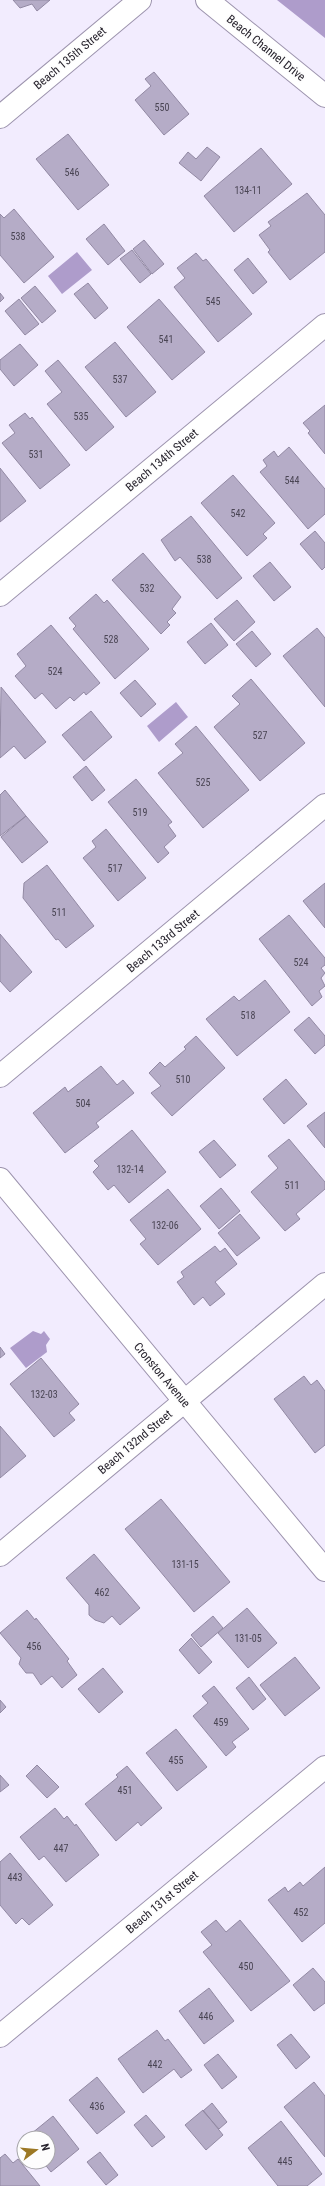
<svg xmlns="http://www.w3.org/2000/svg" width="325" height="2186" viewBox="0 0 325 2186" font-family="'Roboto Condensed',sans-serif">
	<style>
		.water { fill: #ae9ccb }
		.building { fill: #b5acc7; stroke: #9289a3 }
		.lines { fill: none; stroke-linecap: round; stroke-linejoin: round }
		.street-casing { stroke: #9d94ae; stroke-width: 24 }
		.primary-casing { stroke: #9d94ae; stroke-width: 24 }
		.street { stroke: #fff; stroke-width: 22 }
		.primary { stroke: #fff; stroke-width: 22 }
		.labels { text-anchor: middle; stroke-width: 3.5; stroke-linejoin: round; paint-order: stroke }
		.number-label { font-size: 10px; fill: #4a4554 }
		.street-label { font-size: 12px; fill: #27232d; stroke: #fdfdfd }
	</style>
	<rect width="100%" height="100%" fill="#f2ecfe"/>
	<!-- water -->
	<path class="water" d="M277 0H325V38Z
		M77 252 92 270 62 294 48 276Z
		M176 702 188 717 159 742 147 726Z
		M33 1331 41 1334 44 1331 50 1339 46 1345 47 1352 26 1368 10 1348Z"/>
	<!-- building -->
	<path class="building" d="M13 0H50L37 11 32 4 20 8Z
		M154 72 189 114 164 135 135 100 151 86 145 79Z
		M68 134 109 185 78 210 36 159Z
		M207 147 220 157 201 181 179 163 188 152 196 159Z
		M261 148 292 184 234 232 204 196Z
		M307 193 325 215V252L290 280 268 252 270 250 259 235 271 226 268 222Z
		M14 209 54 257 24 283 0 255V214L4 218Z
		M104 224 125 251 108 265 86 239Z
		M144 240 164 264 152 274 133 249Z
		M132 250 151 274 140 283 120 259Z
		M196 253 203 261 206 259 252 314 218 342 174 287 185 278 177 268Z
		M248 258 267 282 253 294 234 270Z
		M88 283 108 308 95 319 74 294Z
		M35 286 56 311 42 323 21 298Z
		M0 293 4 298 0 302Z
		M19 299 39 324 25 335 5 311Z
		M159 299 205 352 172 380 127 327Z
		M115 342 156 392 126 417 85 367Z
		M20 344 38 365 14 386 0 369V360Z
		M58 360 114 427 86 451 47 404 62 392 45 371Z
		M325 405V454L308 433 310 431 303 423Z
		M25 413 30 419 32 417 70 465 40 489 2 443 15 433 9 425Z
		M289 447 325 489V514L308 529 260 472 267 466 263 460 274 451 278 457Z
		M0 468 26 501 0 522Z
		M233 475 275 523 263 534 267 538 247 556 201 503Z
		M191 516 242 578 217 599 180 557 175 561 161 540Z
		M315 531 325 543V567L322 570 300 544Z
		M143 553 181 597 172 609 176 613 167 622 170 625 161 634 112 580Z
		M270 562 291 587 274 601 253 576Z
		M96 594 104 603 107 600 149 649 115 679 73 629 76 626 69 618Z
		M237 600 255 622 234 641 214 619Z
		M211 623 228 645 205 664 187 642Z
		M51 625 100 683 86 695 84 692 74 701 70 697 56 709 42 693 35 699 15 676 26 666 17 654Z
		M317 628 325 638V707L283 656Z
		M252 631 271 654 256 667 236 644Z
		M251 679 305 743 260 781 214 727 240 704 232 696Z
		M135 680 156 704 141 717 120 693Z
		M1 687 46 742 25 759 14 746 0 758Z
		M91 711 112 737 84 761 62 735Z
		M196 726 249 790 203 828 158 773 183 753 175 744Z
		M86 766 105 790 92 801 73 777Z
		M136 779 172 822 168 825 176 836 164 847 169 853 158 863 108 802Z
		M5 790 26 816 0 836V795Z
		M26 816 48 842 22 863 1 837Z
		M106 829 146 878 118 901 83 858 96 847 92 841Z
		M47 865 94 926 66 948 58 939 56 940 23 898 24 883Z
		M325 883V928L303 901Z
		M289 915 325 958V965L321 968 325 973 321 978 325 986 319 991 322 997 312 1006 259 939Z
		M0 934 32 972 10 992 0 981Z
		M265 980 290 1012 237 1056 206 1019 234 996 239 1001Z
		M309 1017 325 1036V1045L315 1054 294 1030Z
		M196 1036 225 1068 172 1116 151 1093 161 1086 149 1073 160 1062 165 1067 186 1049 184 1047Z
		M101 1066 117 1085 123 1080 134 1093 96 1123 99 1127 65 1153 33 1113 65 1087 68 1092Z
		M286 1079 307 1104 284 1124 263 1099Z
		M325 1112V1148L307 1126Z
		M132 1130 166 1172 129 1203 114 1185 108 1190 93 1172 99 1166 94 1161Z
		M289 1139 325 1182V1189L296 1214 300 1219 285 1231 251 1192 278 1168 268 1156Z
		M214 1140 236 1165 220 1178 199 1152Z
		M221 1188 240 1211 219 1229 200 1206Z
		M168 1189 201 1229 158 1265 140 1244 146 1239 130 1220Z
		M240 1214 260 1238 237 1256 218 1233Z
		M215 1246 220 1252 225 1248 237 1264 215 1282 225 1294 210 1306 203 1297 194 1305 177 1282 184 1277 181 1272Z
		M0 1347 5 1354 0 1358Z
		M41 1358 79 1404 69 1413 75 1420 54 1437 10 1384Z
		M304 1376 311 1385 317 1380 325 1391V1445L315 1453 274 1399Z
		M0 1426 26 1456 0 1478Z
		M161 1499 230 1582 194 1612 125 1529Z
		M94 1554 140 1608 120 1625 112 1616 104 1623 95 1620 89 1615V1605L66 1578Z
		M247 1608 277 1643 248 1668 218 1633Z
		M27 1610 35 1620 36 1618 69 1659 67 1661 77 1675 62 1688 52 1676 41 1685 33 1673H26L19 1664 21 1658 0 1633Z
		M213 1616 223 1628 201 1647 191 1635Z
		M191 1638 212 1662 199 1674 179 1650Z
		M295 1657 320 1688 285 1716 260 1685Z
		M103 1668 123 1692 99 1713 78 1689Z
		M249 1677 266 1699 253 1710 236 1688Z
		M214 1686 249 1729 232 1742 236 1747 226 1756 193 1716 208 1703 202 1696Z
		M0 1700 6 1707 0 1713Z
		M176 1729 207 1767 177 1791 146 1753Z
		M37 1765 59 1787 47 1798 26 1776Z
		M127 1766 162 1808 141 1826 138 1822 116 1841 85 1804 118 1777 116 1775Z
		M0 1775 9 1785 0 1792Z
		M55 1808 64 1819 67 1816 75 1826 76 1824 99 1855 66 1882 44 1856 39 1860 20 1837Z
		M10 1853 53 1905 29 1925 22 1918 16 1924 0 1905V1862Z
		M325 1867V1923L302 1942 268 1900 285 1887 288 1892 300 1882 303 1886Z
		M216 1920 226 1932 240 1920 290 1981 251 2011 203 1952 212 1945 201 1932Z
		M313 1968 325 1982V2003L314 2011 293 1985Z
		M209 1988 234 2021 204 2044 179 2011Z
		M157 2030 165 2041 168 2039 192 2070 181 2078 174 2069 143 2093 118 2059Z
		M291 2034 310 2057 296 2069 277 2045Z
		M218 2054 237 2077 222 2089 204 2065Z
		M97 2077 125 2112 97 2134 69 2100Z
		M314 2082 325 2096V2157L284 2107Z
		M212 2103 227 2122 219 2129 203 2111Z
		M203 2110 223 2135 206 2150 185 2125Z
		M146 2115 165 2137 152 2147 134 2125Z
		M53 2116 79 2149 51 2172 43 2162H48V2138H26Z
		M281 2121 322 2174 307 2186H278L248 2148Z
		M100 2152 118 2175 106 2185 87 2162Z
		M5 2154 13 2163 18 2159 40 2186H0V2158Z"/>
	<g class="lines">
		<!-- street casing -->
		<g class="street-casing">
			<path id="street" d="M0 117 140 0
				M0 595 325 325
				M0 1076 325 805
				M0 1179 325 1570
				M0 1555 325 1284
				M0 2036 325 1767"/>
		</g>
		<!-- primary casing -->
		<g class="primary-casing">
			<path id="primary" d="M207 0 325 96"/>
		</g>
		<!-- street -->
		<use href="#street" class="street"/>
		<!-- primary -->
		<use href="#primary" class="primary"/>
	</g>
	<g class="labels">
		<!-- number labels -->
		<g class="number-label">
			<text x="162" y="111">550</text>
			<text x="72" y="176">546</text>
			<text x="248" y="194">134-11</text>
			<text x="18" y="240">538</text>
			<text x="213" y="305">545</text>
			<text x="166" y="343">541</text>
			<text x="120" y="383">537</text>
			<text x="81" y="420">535</text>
			<text x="36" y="458">531</text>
			<text x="292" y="484">544</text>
			<text x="238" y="517">542</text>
			<text x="204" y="563">538</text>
			<text x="147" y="592">532</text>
			<text x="111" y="643">528</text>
			<text x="55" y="675">524</text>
			<text x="260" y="739">527</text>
			<text x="203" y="786">525</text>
			<text x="140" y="816">519</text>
			<text x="115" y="872">517</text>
			<text x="59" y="916">511</text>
			<text x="301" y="966">524</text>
			<text x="248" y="1019">518</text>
			<text x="183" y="1083">510</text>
			<text x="83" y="1107">504</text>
			<text x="130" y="1173">132-14</text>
			<text x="292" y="1189">511</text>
			<text x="165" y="1229">132-06</text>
			<text x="44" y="1398">132-03</text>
			<text x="185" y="1568">131-15</text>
			<text x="102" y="1596">462</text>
			<text x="248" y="1642">131-05</text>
			<text x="34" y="1650">456</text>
			<text x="221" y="1726">459</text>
			<text x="176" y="1764">455</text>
			<text x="125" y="1794">451</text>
			<text x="61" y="1852">447</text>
			<text x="15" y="1881">443</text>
			<text x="301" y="1916">452</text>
			<text x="246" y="1970">450</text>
			<text x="206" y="2020">446</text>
			<text x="155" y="2068">442</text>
			<text x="97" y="2110">436</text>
			<text x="285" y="2165">445</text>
		</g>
		<!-- street labels -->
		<g class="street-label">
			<text transform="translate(266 48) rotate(39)" y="4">Beach Channel Drive</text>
			<text transform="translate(70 58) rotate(-40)" y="4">Beach 135th Street</text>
			<text transform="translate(162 460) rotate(-40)" y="4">Beach 134th Street</text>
			<text transform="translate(163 941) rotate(-40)" y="4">Beach 133rd Street</text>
			<text transform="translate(162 1375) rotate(50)" y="4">Cronston Avenue</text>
			<text transform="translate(135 1442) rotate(-40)" y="4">Beach 132nd Street</text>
			<text transform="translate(162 1902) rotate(-40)" y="4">Beach 131st Street</text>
		</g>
	</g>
	<!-- north arrow -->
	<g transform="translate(36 2150) rotate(74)"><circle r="19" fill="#fdfdfd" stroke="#a7a6aa"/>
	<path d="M0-3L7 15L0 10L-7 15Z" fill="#9c7824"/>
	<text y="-6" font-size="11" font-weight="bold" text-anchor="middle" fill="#27232d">N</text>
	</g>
</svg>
